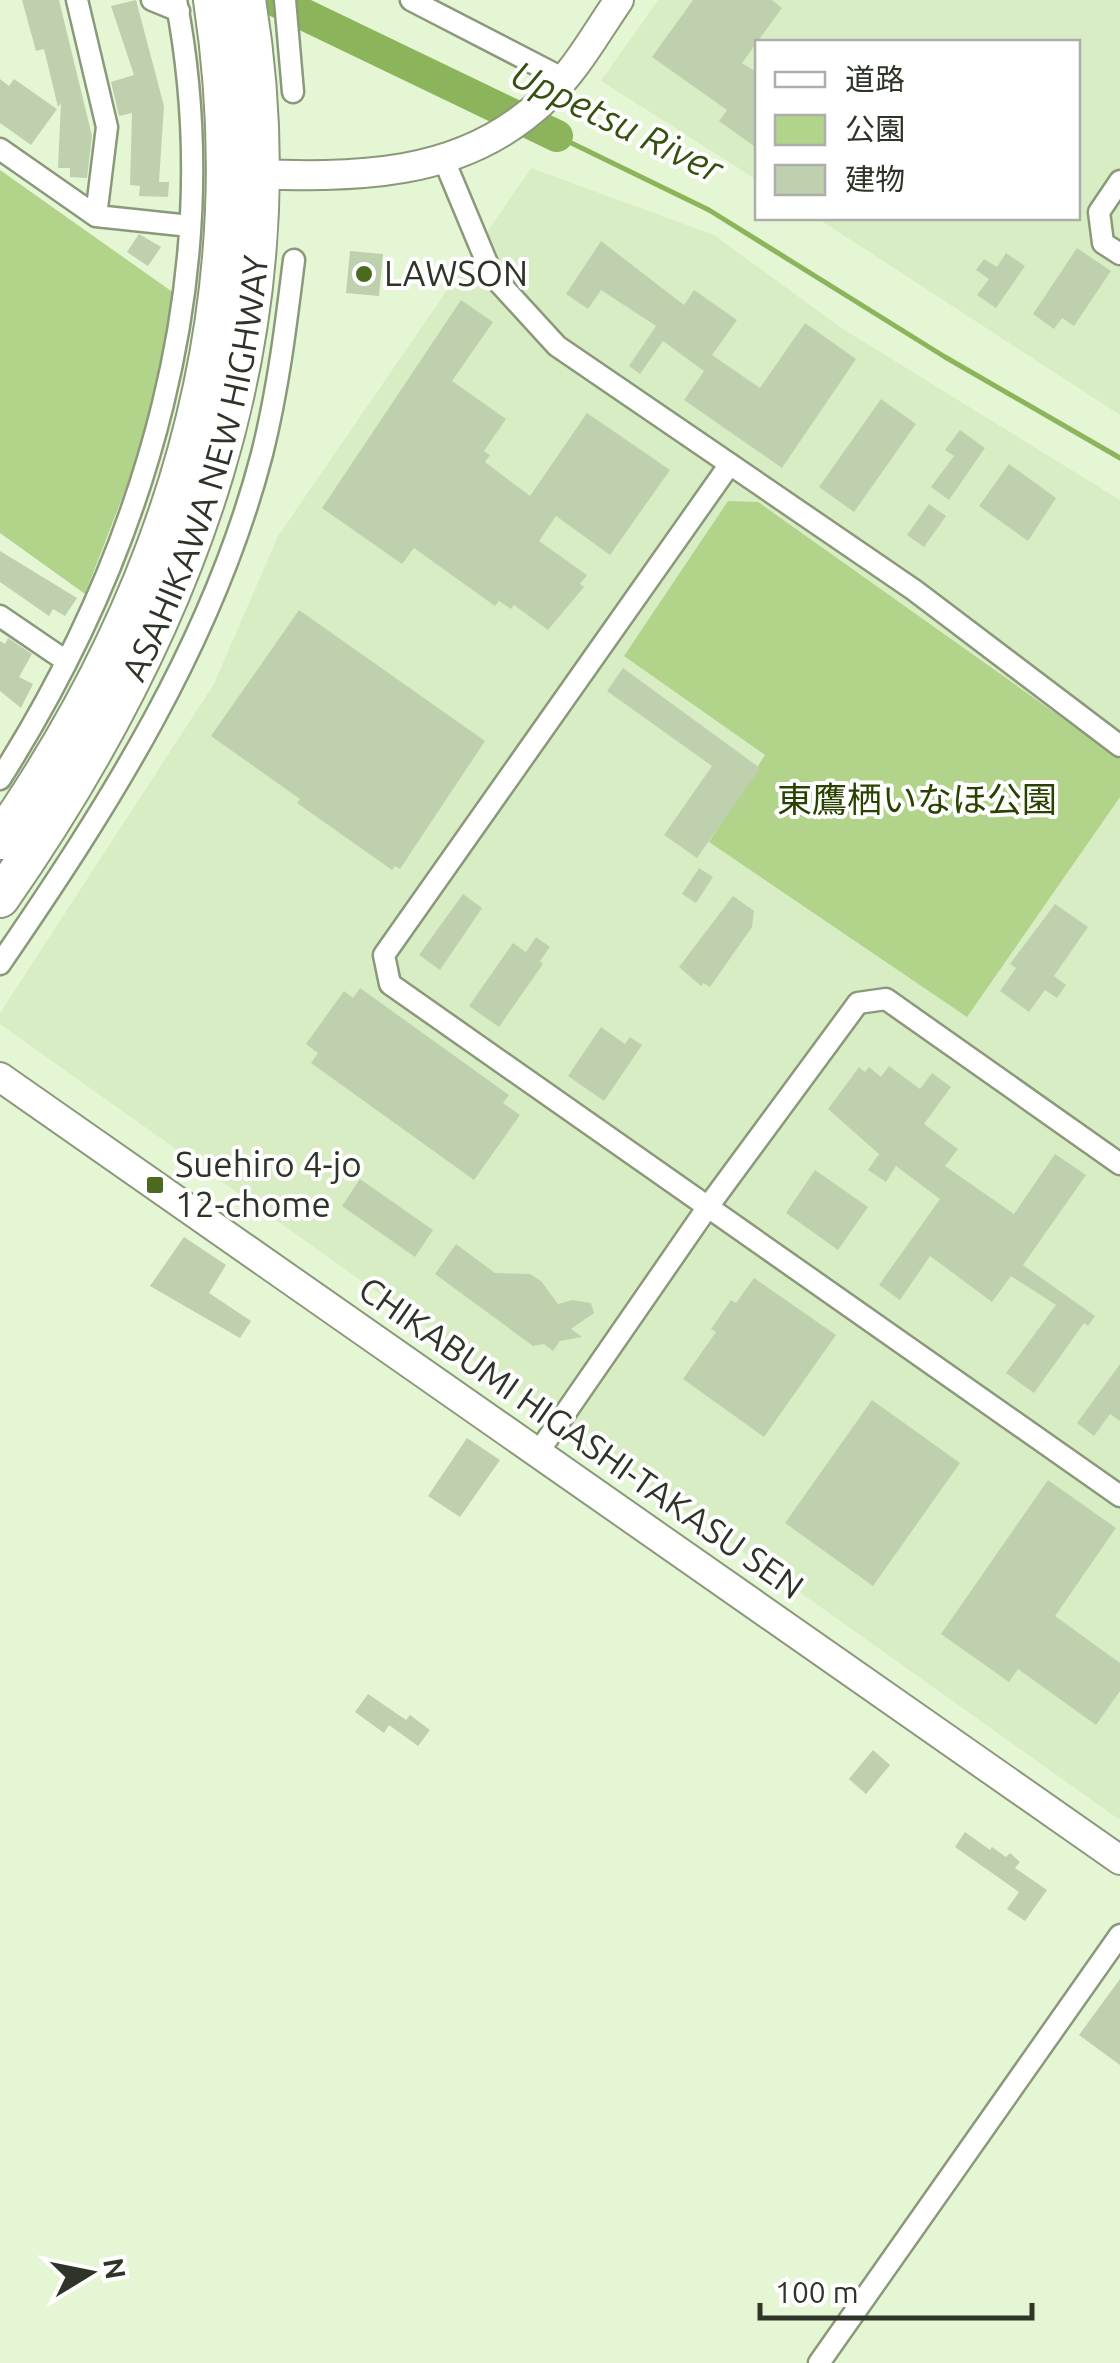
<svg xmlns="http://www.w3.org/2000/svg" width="1120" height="2363" viewBox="0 0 1120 2363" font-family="Ubuntu,'Noto Sans JP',sans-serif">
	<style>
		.built { fill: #d9edc4 }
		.green { fill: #b1d48a }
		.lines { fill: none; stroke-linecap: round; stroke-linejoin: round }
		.stream { stroke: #8cb55b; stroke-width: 5 }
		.river { stroke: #8cb55b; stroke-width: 32 }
		.building { fill: #bfd0af }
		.street-casing { stroke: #8a997a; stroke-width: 25 }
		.secondary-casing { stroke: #8a997a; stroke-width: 32 }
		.highway-casing { stroke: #8a997a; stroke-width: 42 }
		.street { stroke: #fff; stroke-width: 20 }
		.secondary { stroke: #fff; stroke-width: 28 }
		.highway { stroke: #fff; stroke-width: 38 }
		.poi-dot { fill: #4b691f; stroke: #fff; stroke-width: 4 }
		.labels { text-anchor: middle; stroke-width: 8; stroke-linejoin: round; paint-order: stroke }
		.poi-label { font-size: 35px; fill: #2e3427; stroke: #fff; text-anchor: start }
		.street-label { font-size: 35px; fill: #2e3427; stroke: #fff }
		.park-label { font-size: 35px; fill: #2a4200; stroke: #fff }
		.water-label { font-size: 38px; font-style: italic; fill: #365010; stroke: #fff }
	</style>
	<rect width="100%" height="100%" fill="#e5f6d4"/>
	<!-- built -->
	<path class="built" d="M658 0H1120V415L817 218H1078V42H758L757 180 601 81Z
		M531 168 714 235 843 329 1120 500V1820L0 1024V1013L214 684 278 536Z"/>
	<!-- green -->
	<path class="green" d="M0 170 181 298 148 431 85 594 0 533Z
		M728 501 758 502 1120 759V797L967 1017 709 842 765 755 624 656Z"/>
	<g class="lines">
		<!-- stream -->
		<path class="stream" d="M557 136 709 210 945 357 1120 458"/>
		<!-- river -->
		<path class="river" d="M274 0 557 136"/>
	</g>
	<!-- building -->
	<path class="building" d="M22 0H59L92 136 87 178 70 177V168H58L61 103 58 107 44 49 36 51Z
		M136 0 164 106 159 182H169L168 197 139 196 140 186 130 185 132 113 119 116 111 82 134 75 111 6Z
		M693 0H772L782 8 742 63 758 73V149L719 121 727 110 652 57Z
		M0 79 9 86 14 79 57 109 31 145 0 123Z
		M139 234 161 247 148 266 127 252Z
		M601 241 684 305 694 290 737 320 712 355 760 388 805 323 856 359 782 468 684 400 704 371 663 341 640 374 629 366 656 326 601 290 588 309 566 294Z
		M1077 248 1111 271 1074 326 1062 318 1054 329 1033 314Z
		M350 251 383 254 379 296 346 293Z
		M1006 253 1025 266 996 308 977 295 989 279 976 270 984 259 997 267Z
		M461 300 493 322 452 381 506 419 484 451 490 455 485 462 530 496 587 413 670 470 610 555 556 516 539 541 587 575 580 584 584 587 548 630 514 605 511 609 499 601 495 606 414 548 402 564 322 508Z
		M881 399 916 424 854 512 819 487Z
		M960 430 985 448 949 500 931 487 954 456 945 450Z
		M1009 464 1056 498 1028 541 979 506Z
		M929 504 946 516 924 547 907 535Z
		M0 551 77 598 65 616 53 609 49 616 0 582Z
		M299 610 485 741 400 869 395 866 392 870 297 803 300 799 211 736Z
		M8 638 32 654 19 677 33 684 21 708 0 691V641L5 644Z
		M623 668 760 768 697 858 664 835 712 766 607 691Z
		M699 868 713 877 696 903 682 894Z
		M463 894 482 908 440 970 419 955Z
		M733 896 754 911 752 927 710 987 703 983 701 986 679 967Z
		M1055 904 1088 927 1054 976 1066 985 1057 998 1045 990 1029 1012 1000 991 1016 968 1010 964Z
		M536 937 550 947 540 961 543 964 499 1027 469 1006 513 943 526 952Z
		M360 988 509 1095 503 1103 520 1115 474 1180 311 1063 318 1053 306 1044 344 991 353 998Z
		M601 1027 625 1044 630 1037 642 1045 604 1101 568 1076Z
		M889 1066 920 1089 932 1073 951 1087 924 1124 958 1149 945 1166 1014 1214 1055 1154 1086 1175 1023 1265 1095 1316 1088 1326 1084 1323 1034 1393 1006 1373 1056 1305 1011 1276 992 1302 930 1256 900 1300 879 1285 940 1199 896 1166 886 1182 868 1170 879 1154 828 1109 859 1067 865 1072 869 1067 881 1077Z
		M815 1170 868 1207 838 1250 786 1213Z
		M360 1179 433 1230 415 1257 342 1206Z
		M184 1237 226 1265 209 1293 251 1321 240 1338 150 1286Z
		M456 1244 495 1273 530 1274 541 1281 558 1304 572 1300 591 1303 594 1313 571 1329 582 1337 560 1341 553 1351 544 1344 533 1346 435 1274Z
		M754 1278 836 1335 764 1437 683 1379 716 1332 711 1329 731 1300 736 1303Z
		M1120 1364V1421L1110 1414 1094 1436 1077 1423Z
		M872 1400 960 1463 873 1586 785 1523Z
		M467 1438 500 1460 460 1517 428 1496Z
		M1048 1480 1116 1528 1055 1616 1120 1663V1691L1096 1725 1018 1669 1009 1682 941 1634Z
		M368 1694 406 1720 410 1715 430 1730 418 1746 389 1725 384 1733 355 1712Z
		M873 1750 890 1765 866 1794 849 1779Z
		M965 1832 990 1850 992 1847 1006 1857 1010 1853 1020 1862 1015 1868 1047 1890 1025 1921 1007 1909 1019 1892 955 1847Z
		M1120 1979V2065L1079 2035Z"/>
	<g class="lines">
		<!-- street casing -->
		<g class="street-casing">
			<path id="street" d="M77 0 107 127 96 216
				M152 0 179 11
				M285 0 293 92
				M411 0 564 79
				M0 149 96 216 190 226
				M444 160 492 275 557 346 914 590 1120 746
				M1120 181 1099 212 1103 243 1120 254
				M730 464 384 955 390 984 1120 1496
				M0 616 66 661
				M0 779C146 548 229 273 176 0
				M0 964C109 805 213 642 262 454 278 390 286 325 294 260
				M537 1454 707 1208 858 1003 886 999 1120 1164
				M819 2363 1120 1935"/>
		</g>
		<!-- secondary casing -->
		<g class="secondary-casing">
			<path id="secondary" d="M240 174C350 177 460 181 545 99 575 72 596 33 619 0
				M0 1077 1120 1860"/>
		</g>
		<!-- highway casing -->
		<g class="highway-casing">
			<g id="highway">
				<path d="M0 840C176 587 260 308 213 0"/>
				<path id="s1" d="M0 898C188 628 301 333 246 0"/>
			</g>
		</g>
		<!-- street -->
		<use href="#street" class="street"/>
		<!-- secondary -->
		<use href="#secondary" class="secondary"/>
		<!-- highway -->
		<use href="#highway" class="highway"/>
	</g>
	<!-- markers -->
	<g class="poi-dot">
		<circle cx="364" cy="274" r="10"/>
		<rect x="145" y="1175" width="20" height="20" rx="5"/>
	</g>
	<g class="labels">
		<!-- poi labels -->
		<g class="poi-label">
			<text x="384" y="286">LAWSON</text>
			<text x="175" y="1177">Suehiro 4-jo<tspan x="175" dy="40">12-chome</tspan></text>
		</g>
		<!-- street labels -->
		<g class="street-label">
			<text dy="12" stroke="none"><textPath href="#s1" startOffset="478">ASAHIKAWA NEW HIGHWAY</textPath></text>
			<text transform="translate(581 1438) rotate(35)" y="12">CHIKABUMI HIGASHI-TAKASU SEN</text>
		</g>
		<!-- park labels -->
		<g class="park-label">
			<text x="917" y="812">東鷹栖いなほ公園</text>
		</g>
		<!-- water labels -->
		<g class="water-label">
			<text transform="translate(617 122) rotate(26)" y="13">Uppetsu River</text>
		</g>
	</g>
	<!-- legend -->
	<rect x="755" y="40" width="325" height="180" fill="#ffffff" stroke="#abaea9" stroke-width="2.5"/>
	<rect x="775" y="72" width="50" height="15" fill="#ffffff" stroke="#abaea9" stroke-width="2.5"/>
	<text x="845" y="90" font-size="30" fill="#2e3427">道路</text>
	<rect x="775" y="115" width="50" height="30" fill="#b1d48a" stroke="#abaea9" stroke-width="2.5"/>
	<text x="845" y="140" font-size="30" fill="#2e3427">公園</text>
	<rect x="775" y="165" width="50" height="30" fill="#bfd0af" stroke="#abaea9" stroke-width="2.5"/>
	<text x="845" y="190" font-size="30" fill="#2e3427">建物</text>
	<!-- north arrow -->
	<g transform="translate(90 2273) rotate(80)" stroke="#ffffff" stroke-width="8" paint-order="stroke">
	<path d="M0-8L18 38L0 25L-18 38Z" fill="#2e3427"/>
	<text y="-15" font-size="28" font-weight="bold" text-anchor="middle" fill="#2e3427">N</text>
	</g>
	<!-- scale -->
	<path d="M760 2303v15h272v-15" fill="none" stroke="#2e3427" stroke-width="5"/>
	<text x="775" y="2303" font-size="30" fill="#2e3427" stroke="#ffffff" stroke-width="8" paint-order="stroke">100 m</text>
</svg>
